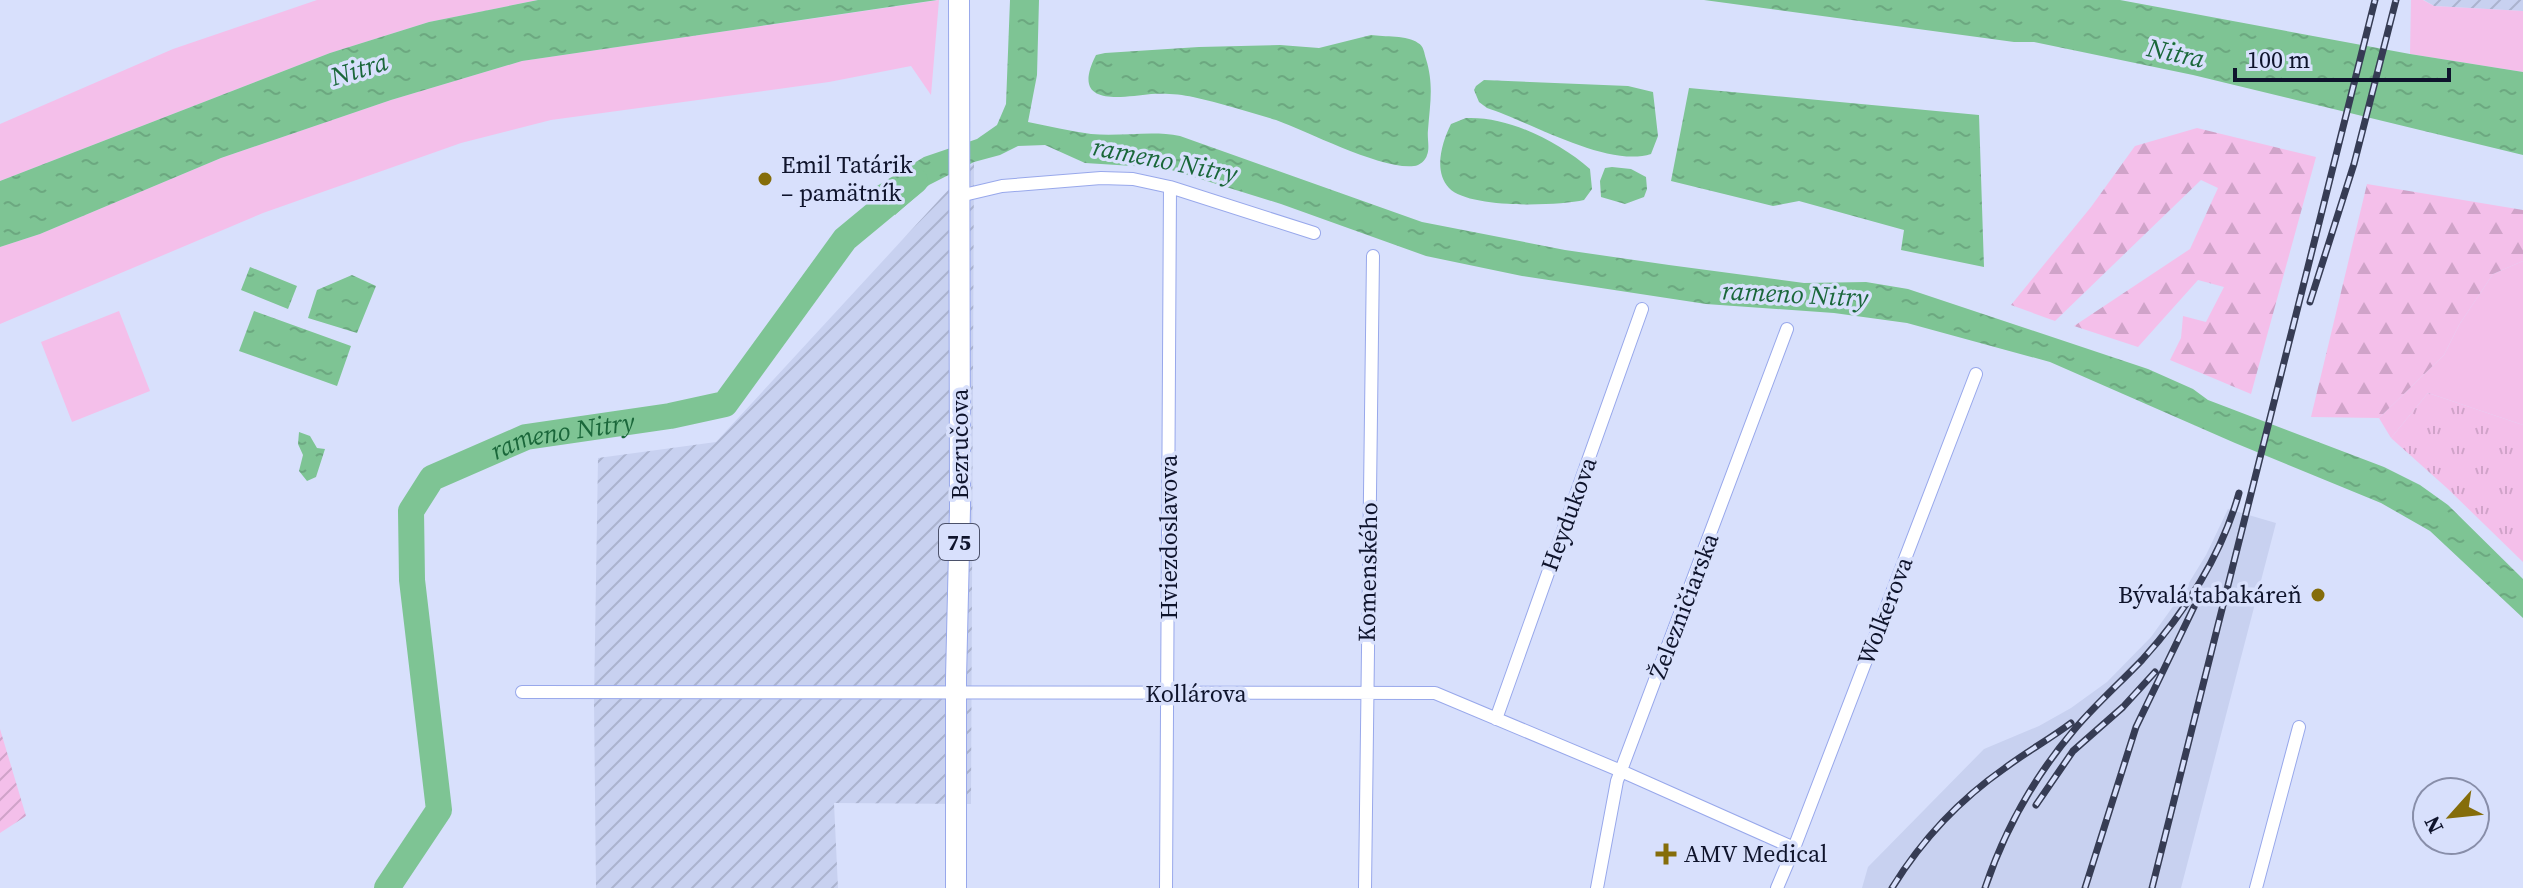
<svg xmlns="http://www.w3.org/2000/svg" width="2523" height="888" viewBox="0 0 2523 888" font-family="'Source Serif 4',serif">
	<style>
		.built { fill: #c8d1f0 }
		.industrial { fill: url(#industrial-furrows) }
		.grass { fill: #f4bfea }
		.forest { fill: url(#forest-firs) }
		.park { fill: url(#park-tufts) }
		.garden { fill: url(#garden-furrows) }
		.water { fill: url(#water-ripples) }
		.lines { fill: none; stroke-linecap: round; stroke-linejoin: round }
		.river { stroke: #7ec494; stroke-width: 26 }
		.street-casing { stroke: #98a8eb; stroke-width: 14 }
		.primary-casing { stroke: #98a8eb; stroke-width: 22 }
		.street { stroke: #fff; stroke-width: 12 }
		.primary { stroke: #fff; stroke-width: 20 }
		.rail-casing { stroke: #363c54; stroke-width: 7 }
		.rail { stroke: #d8e0fc; stroke-width: 4; stroke-dasharray: 12; stroke-linecap: butt }
		.poi-dot { fill: #856d0a; stroke: #d8e0fc; stroke-width: 3 }
		.labels { text-anchor: middle; stroke-width: 7; stroke-linejoin: round; paint-order: stroke }
		.shield { fill: #d8e0fc; stroke: #4b516a; stroke-width: 2 }
		.shield-label { font-size: 22px; font-weight: bold; fill: #0f142c }
		.poi-label { font-size: 24px; fill: #0f142c; stroke: #d8e0fc; text-anchor: start }
		.street-label { font-size: 24px; fill: #0f142c; stroke: #d8e0fc }
		.water-label { font-size: 26px; font-style: italic; fill: #1a673a; stroke: #d8e0fc }
	</style>
	<defs>
		<pattern id="industrial-furrows" width="10" height="10" patternUnits="userSpaceOnUse" patternTransform="scale(2)"><rect width="10" height="10" fill="#c8d1f0"/><path d="M-1 1l2-2M0 10L10 0M9 11l2-2" fill="none" stroke="#abb3ce"/></pattern>
		<pattern id="forest-firs" width="22" height="20" patternUnits="userSpaceOnUse" patternTransform="scale(2)"><rect width="22" height="20" fill="#f4bfea"/><path d="M5 1l3.5 6h-7zM16 11l3.5 6h-7z" fill="#d0a3c9"/></pattern>
		<pattern id="park-tufts" width="24" height="20" patternUnits="userSpaceOnUse" patternTransform="scale(2)"><rect width="24" height="20" fill="#f4bfea"/><path d="M3 7l-1-3M5 7V3M7 7l1-3M15 17l-1-3M17 17v-4M19 17l1-3" fill="none" stroke="#d0a3c9"/></pattern>
		<pattern id="garden-furrows" width="10" height="10" patternUnits="userSpaceOnUse" patternTransform="scale(2)"><rect width="10" height="10" fill="#f4bfea"/><path d="M-1 1l2-2M0 10L10 0M9 11l2-2" fill="none" stroke="#d0a3c9"/></pattern>
		<pattern id="water-ripples" width="26" height="14" patternUnits="userSpaceOnUse" patternTransform="scale(2)"><rect width="26" height="14" fill="#7ec494"/><path d="M2 4q2-2 4 0t4 0M15 11q2-2 4 0t4 0" fill="none" stroke="#6ca880"/></pattern>
	</defs>
	<rect width="100%" height="100%" fill="#d8e0fc"/>
	<!-- built -->
	<path class="built" d="M2228 509 2276 523 2181 888H1862L1868 867 1984 749 2039 726 2071 708 2107 682 2151 637 2182 594 2206 555Z"/>
	<!-- industrial -->
	<path class="industrial" d="M2424 0H2523V11L2434 6Z
		M974 162 971 804 834 803 838 888H596L594 701 598 458 716 442Z"/>
	<!-- grass -->
	<path class="grass" d="M317 0H538L429 22 330 53 0 181V124L173 49Z
		M939 0 931 95 911 66 829 82 551 120 461 143 263 213 0 324V247L40 234 221 158 391 100 522 61Z
		M2411 0H2423L2434 6 2523 11V72L2410 54Z
		M2523 261V425L2428 393 2391 438 2379 418 2444 355 2459 325 2493 274Z
		M119 311 150 391 72 422 41 342Z"/>
	<!-- forest -->
	<path class="forest" d="M2197 128 2316 157 2251 394 2170 360 2181 338 2183 316 2206 322 2224 287 2198 280 2138 347 2074 326 2190 249 2218 188 2201 180 2055 321 2011 305 2091 207 2135 146Z
		M2367 184 2523 210V261L2493 274 2459 325 2444 355 2379 418 2311 417Z"/>
	<!-- park -->
	<path class="park" d="M2428 393 2523 425V562L2448 489 2391 438Z"/>
	<!-- garden -->
	<path class="garden" d="M0 729 26 816 0 833Z"/>
	<!-- water -->
	<path class="water" d="M538 0H937L522 61 391 100 221 158 40 234 0 247V181L330 53 429 22Z
		M1010 0H1039L1037 75 1028 122C1049 126 1070 131 1091 134 1121 137 1151 130 1180 136L1422 222 1565 250 1669 265 1804 283 1866 282 1908 289 2148 369 2193 389 2208 400 2384 467 2420 485 2448 505 2523 579V618L2430 531 2381 503 2235 443 2050 362 1907 323 1834 313 1706 304 1522 276 1426 256 1281 204 1165 168 1085 163 1045 145 1018 146 1000 155 974 162 929 185 895 215 877 186 924 157 977 139 997 125 1006 104Z
		M1704 0H2120L2410 54 2523 72V155L2193 75 2034 42H2014Z
		M1371 35C1384 37 1408 35 1418 43 1424 46 1424 53 1426 59 1434 85 1430 104 1428 130 1427 138 1430 148 1427 155 1426 160 1419 166 1414 166 1382 170 1309 132 1276 120 1249 112 1221 103 1193 97 1181 94 1164 93 1151 94 1121 97 1069 108 1096 55L1105 53 1199 47 1280 45 1319 48Z
		M1484 80 1628 86 1653 92 1658 136 1651 154C1608 168 1530 122 1487 108L1479 102 1474 90 1476 86Z
		M1689 88 1979 115 1984 267 1901 250 1904 230 1799 201 1773 206 1671 181Z
		M1466 118C1509 116 1559 142 1590 169L1592 189 1584 200C1557 206 1469 209 1449 188 1433 171 1442 142 1451 124Z
		M1612 167 1631 169 1646 177 1647 189 1644 197 1625 204 1601 197 1600 181 1605 168Z
		M250 267 297 286 288 309 241 290Z
		M352 275 376 286 357 333 308 318 317 290Z
		M254 311 351 346 337 386 239 351Z
		M299 432 310 436 317 448 325 449 316 477 307 481 299 471 303 455 298 444Z"/>
	<g class="lines">
		<!-- river -->
		<path class="river" id="s1" d="M387 888 439 810 412 580 411 511 432 478 526 437 670 416 725 404 845 239 915 181"/>
		<!-- street casing -->
		<g class="street-casing">
			<path id="street" d="M968 194 1002 186 1101 178 1133 179 1170 187 1314 233
				M522 692 1435 693 1621 771 1794 848 1777 888
				M1496 719 1642 309
				M1794 848 1976 374
				M1166 888 1170 187
				M1365 888 1373 256
				M1597 888 1617 781 1787 329
				M2256 888 2299 727"/>
		</g>
		<!-- primary casing -->
		<g class="primary-casing">
			<path id="primary" d="M956 888V678L960 508 959 0"/>
		</g>
		<!-- street -->
		<use href="#street" class="street"/>
		<!-- primary -->
		<use href="#primary" class="primary"/>
		<!-- rail casing -->
		<g class="rail-casing">
			<path id="rail" d="M2310 302 2354 164 2396 0
				M2036 805 2073 751 2123 707 2155 672
				M1892 888C1921 841 1959 800 2005 768 2026 752 2050 739 2071 723
				M1985 888C2005 829 2034 777 2074 730 2095 705 2120 683 2142 660 2185 613 2222 554 2239 493
				M2085 888 2136 727 2194 607
				M2152 888 2375 0"/>
		</g>
		<!-- rail -->
		<use href="#rail" class="rail"/>
	</g>
	<!-- markers -->
	<g class="poi-dot">
		<circle cx="765" cy="179" r="8"/>
		<circle cx="2318" cy="595" r="8"/>
		<path d="M1662 842h8v8h8v8h-8v8h-8v-8h-8v-8h8z"/>
	</g>
	<g class="labels">
		<!-- shield labels -->
		<rect class="shield" x="939" y="524" width="40" height="36" rx="6"/>
		<g class="shield-label">
			<text x="959" y="550">75</text>
		</g>
		<!-- poi labels -->
		<g class="poi-label">
			<text x="781" y="173">Emil Tatárik<tspan x="781" dy="28">– pamätník</tspan></text>
			<text x="2302" y="603" text-anchor="end">Bývalá tabakáreň</text>
			<text x="1684" y="862">AMV Medical</text>
		</g>
		<!-- street labels -->
		<g class="street-label">
			<text transform="translate(960 444) rotate(-90)" y="8">Bezručova</text>
			<text transform="translate(1569 514) rotate(-70)" y="8">Heydukova</text>
			<text transform="translate(1169 537) rotate(-90)" y="8">Hviezdoslavova</text>
			<text transform="translate(1368 572) rotate(-89)" y="8">Komenského</text>
			<text transform="translate(1684 606) rotate(-69)" y="8">Železničiarska</text>
			<text transform="translate(1885 611) rotate(-69)" y="8">Wolkerova</text>
			<text x="1196" y="702">Kollárova</text>
		</g>
		<!-- water labels -->
		<g class="water-label">
			<text transform="translate(2176 53) rotate(12)" y="9">Nitra</text>
			<text transform="translate(359 69) rotate(-17)" y="9">Nitra</text>
			<text transform="translate(1165 160) rotate(11)" y="9">rameno Nitry</text>
			<text transform="translate(1795 294) rotate(3)" y="9">rameno Nitry</text>
			<text dy="9" stroke="none"><textPath href="#s1" startOffset="572">rameno Nitry</textPath></text>
		</g>
	</g>
	<!-- north arrow -->
	<g transform="translate(2451 816) rotate(243)"><circle r="38" fill="#d8e0fc" stroke="#888ea9" stroke-width="2"/>
	<path d="M0-6L14 30L0 20L-14 30Z" fill="#856d0a"/>
	<text y="-12" font-size="22" font-weight="bold" text-anchor="middle" fill="#0f142c">N</text>
	</g>
	<!-- scale -->
	<path d="M2235 68v12h214v-12" fill="none" stroke="#0f142c" stroke-width="4"/>
	<text x="2247" y="68" font-size="24" fill="#0f142c" stroke="#d8e0fc" stroke-width="6" paint-order="stroke">100 m</text>
</svg>
